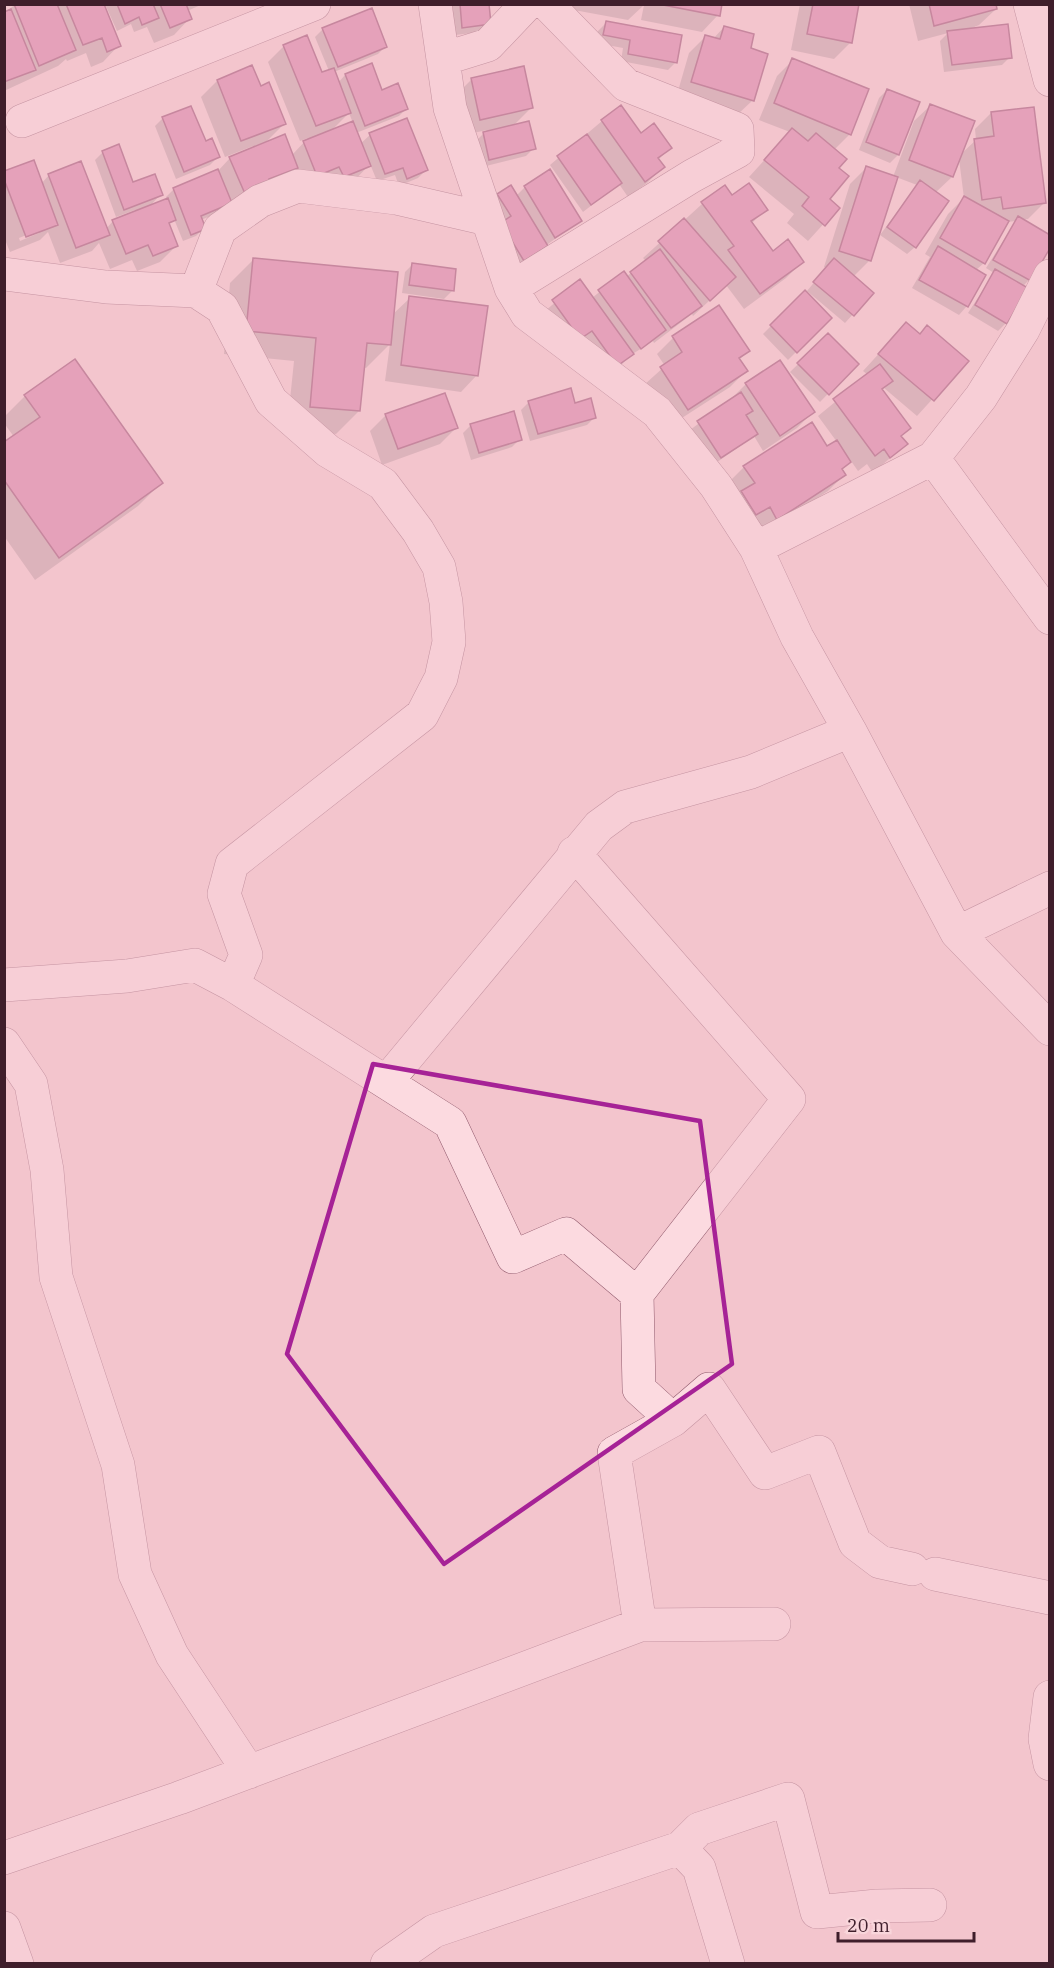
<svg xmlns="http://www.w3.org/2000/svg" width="1054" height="1968" viewBox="0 0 1054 1968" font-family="'IBM Plex Serif',serif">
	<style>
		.shadow { fill: #0003; fill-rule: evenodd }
		.building { fill: #d577a2; stroke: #923c65; stroke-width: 1.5 }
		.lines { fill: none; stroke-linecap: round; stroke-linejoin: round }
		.minor-casing { stroke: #90596c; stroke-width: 34 }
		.minor { stroke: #fcdae0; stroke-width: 33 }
		.marked { fill: none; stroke: #a62296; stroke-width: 4.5; stroke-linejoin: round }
	</style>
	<rect width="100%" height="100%" fill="#f3c5cd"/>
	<!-- shadow -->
	<path class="shadow" d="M16 4H104L119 45 103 62 91 67 86 53 67 61 66 59 58 66 4 91V13Z
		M105 4H203L187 11 190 18 174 35 154 43 147 27 134 32 131 24 117 31Z
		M452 4H487L489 24 481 32 455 35Z
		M563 4H720L718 15 702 32 641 20 644 5 628 20 563 8Z
		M800 4H858L851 42 834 59 791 50Z
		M909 4H994L996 9 979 25 965 31 1010 57 1002 65 944 72 940 41 948 33 918 41Z
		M606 23 676 62 668 70 621 61 623 48 596 43 598 31Z
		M724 27 749 49 753 100 736 116 676 98 689 53 705 37 713 39Z
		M323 29 386 46 378 54 334 72 338 83 345 75 371 65 381 92 407 108 399 116 356 133 360 144 370 135 426 170 418 178 399 186 395 175 377 181 370 164 353 182 222 211 201 220 204 228 196 236 183 241 174 219 168 225 176 246 160 262 137 271 132 260 110 269 99 243 92 251 60 263 48 232 40 240 10 252 4 237V173L41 184 49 175 106 229 113 221 136 212 135 210 116 217 95 160 103 152 132 184 161 194 149 207 167 200 166 197 174 189 217 172 230 158 254 149 253 146 225 157 201 97 217 81 260 88 284 124 263 145 292 155 308 138 300 141 268 62 284 46 321 74 329 71 315 37ZM349 113 353 123 330 132ZM39 230V233L20 241 19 238Z
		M793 60 850 134 834 150 837 168 828 199 838 208 808 241 787 223 794 214 749 177 790 132 759 120 777 76Z
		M522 68 532 107 512 127 534 148 526 156 482 167 476 141 487 130 464 135 455 96 471 80Z
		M887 90 898 155 890 163 859 150 879 98Z
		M931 105 961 154 976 140 975 129 991 113 1044 203 1028 219 1021 220 1029 280 1022 287 1006 323 998 331 968 313 994 273 986 268 1016 221 1007 222 984 263 976 270 984 275 966 307 959 315 912 288 930 257 925 254 948 214 964 198 959 159 952 177 935 193 915 247 907 254 880 235 917 185 896 177 870 260 853 277 872 293 845 323 807 291 826 268 824 267 850 184 866 168 893 177 914 121Z
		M163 118 205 143 218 157 210 165 176 179 155 126Z
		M602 121 670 148 658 160 663 167 647 183 628 197 619 184 583 212 550 165Z
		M525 187 580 221 516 267 490 203 498 195 516 196Z
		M732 197 766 209 751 224 772 253 802 262 786 278 744 309 726 285 693 316 692 314 654 343 653 341 631 355 616 370 537 318 580 281 592 298 623 273 626 277 646 261 643 258 702 204Z
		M253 260 392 315 410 298 477 375 461 392 385 381 390 344 366 368 363 367 359 411 336 434 287 429 294 361 224 354 230 283Z
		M413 264 452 291 444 299 402 293 405 272Z
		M805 292 830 318 788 360 763 334Z
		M719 307 748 351 739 360 746 371 730 387 671 425 644 385 665 366 657 354 673 338Z
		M906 324 919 335 967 361 917 416 884 388 882 390 909 428 900 437 906 444 873 473 867 464 858 471 851 461 841 470 844 475 828 491 760 535 728 483 744 467 827 448 837 442 818 416 868 375 863 371Z
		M828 335 857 364 820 402 790 372Z
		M746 384 813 412 797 428 763 451 754 436 713 465 690 430 730 400Z
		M25 396 161 483 138 506 35 580 4 536V444L14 437 4 423V417Z
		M529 402 574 405 595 417 587 425 530 441 521 410Z
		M386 415 456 428 440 444 382 465 370 431Z
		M471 425 520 439 512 447 471 460 463 433Z"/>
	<!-- building -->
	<path class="building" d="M14 4H57L76 50 39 66Z
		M66 4H104L121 46 107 52 102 38 83 45Z
		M117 4H153L159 18 142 25 139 17 125 24Z
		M160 4H186L192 19 170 28Z
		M460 4H489L491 24 462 28Z
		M658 4H722L720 16Z
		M813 4H859L852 43 807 34Z
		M929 4H996L997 9 934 26Z
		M372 8 387 47 338 67 322 28Z
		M11 9 36 70 4 82V12Z
		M606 21 682 35 677 63 628 54 630 40 603 35Z
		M1008 24 1012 58 952 65 947 31Z
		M724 26 754 34 751 48 768 54 754 101 691 82 705 35 720 39Z
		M307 35 322 72 334 68 351 113 316 126 283 45Z
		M792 58 869 89 851 135 774 103Z
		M372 63 382 90 398 83 408 109 365 126 345 74Z
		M252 65 261 86 269 82 286 124 241 141 217 80Z
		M524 66 533 108 480 120 471 78Z
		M887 89 920 102 899 155 866 142Z
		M930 104 975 121 953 177 909 160Z
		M621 105 641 133 654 123 672 148 658 158 665 167 645 182 601 120Z
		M191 106 206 141 212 138 220 157 184 172 162 117Z
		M1034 107 1046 203 1003 209 1001 197 982 200 974 139 994 136 991 112Z
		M407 118 428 170 407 179 403 168 385 174 369 133Z
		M353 121 371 166 344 177 339 167 317 176 303 141Z
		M529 121 536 149 489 160 483 132Z
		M792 128 808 141 816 133 847 159 839 168 849 176 830 199 840 208 825 226 802 206 809 197 764 160Z
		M285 134 298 168 269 179 271 186 246 196 229 157Z
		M587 134 622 183 591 205 557 156Z
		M119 144 133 182 155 174 163 195 124 210 102 151Z
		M34 160 58 225 26 237 4 179V171Z
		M81 161 110 235 76 248 48 174Z
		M866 166 898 177 871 261 839 251Z
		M218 169 232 203 201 216 206 229 191 235 173 188Z
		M550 169 582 221 555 238 524 186Z
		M920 180 949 201 916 248 887 227Z
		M749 183 768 210 751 221 773 251 788 239 804 262 760 294 728 250 734 246 701 202 725 185 732 195Z
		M511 185 548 246 524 261 501 223 511 216 497 194Z
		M964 196 1009 221 985 264 940 238Z
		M168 198 176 220 169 223 178 246 153 256 148 245 126 254 112 220Z
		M1018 216 1050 235V248L1031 281 993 260Z
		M684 218 736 277 710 301 658 241Z
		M938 246 986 275 968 307 919 280Z
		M660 249 702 306 671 328 630 272Z
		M253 258 398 272 391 345 367 343 360 411 310 407 316 338 246 331Z
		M834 258 874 293 854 316 813 282Z
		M412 263 456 269 454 291 409 285Z
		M995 269 1028 288 1007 324 975 305Z
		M624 271 666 330 641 349 598 290Z
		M580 279 634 354 617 366 592 331 580 339 552 300Z
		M805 290 832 318 797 353 770 325Z
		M409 296 488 306 478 376 401 365Z
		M719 305 750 351 739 358 748 371 688 410 660 367 682 352 672 336Z
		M906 322 920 334 927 325 969 361 934 401 878 354Z
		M828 333 859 364 829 395 797 363Z
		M75 359 163 483 59 558 4 480V442L40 417 24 395Z
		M780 360 815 412 780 436 745 383Z
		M880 364 893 381 882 389 911 428 901 436 908 444 890 458 884 449 875 456 833 399Z
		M571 388 575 403 591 398 596 418 538 434 528 401Z
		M741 392 753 411 746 415 758 434 721 458 697 421Z
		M445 393 458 428 398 449 385 414Z
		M514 411 522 440 479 453 470 424Z
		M812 422 827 446 837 440 851 462 842 469 846 475 777 520 770 507 756 515 741 491 755 483 743 466Z"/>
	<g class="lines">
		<!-- minor casing -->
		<g class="minor-casing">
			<path id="minor" d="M435 4 450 108 511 288 527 314 657 412 716 486 756 548 797 637 850 731 957 933 1050 1029
				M1030 4 1050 80
				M443 59 488 45 527 4
				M22 121 314 4
				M4 274 106 287 196 291
				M511 288 692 176 738 151 737 129 626 85 547 4
				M933 458 1050 618
				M756 548 933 458 981 397 1023 330 1050 276
				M574 853 789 1099 637 1294 639 1389 673 1420 709 1389 765 1473 819 1452 855 1543 880 1562 912 1569
				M957 933 1050 888
				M4 985 127 976 195 965 233 985 450 1123 513 1257 566 1234 637 1294
				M233 985 246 955 224 894 232 864 422 715 441 678 449 642 446 602 439 567 418 531 383 484 328 451 271 401 222 308 196 291 220 229 260 201 298 186 396 198 487 219
				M4 1044 31 1084 47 1170 56 1277 118 1465 135 1574 172 1655 249 1772
				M387 1081 599 826 625 807 751 772 850 731
				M935 1574 1050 1598
				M640 1625 614 1453 673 1420
				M1050 1697 1045 1739 1050 1764
				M4 1858 179 1798 640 1625 774 1624
				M4 1928 17 1964
				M387 1964 434 1931 680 1848
				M728 1964 699 1868 680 1848 699 1829 788 1799 817 1912 877 1906 930 1905"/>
		</g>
		<!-- minor -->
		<use href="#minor" class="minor"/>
	</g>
	<!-- marked area -->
	<path d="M0 0H1054V1968H0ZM373 1064 700 1121 732 1364 444 1564 287 1354Z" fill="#f3c5cd" fill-opacity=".55" fill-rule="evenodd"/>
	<path class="marked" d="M373 1064 700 1121 732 1364 444 1564 287 1354Z"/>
	<!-- border -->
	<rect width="1054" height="1968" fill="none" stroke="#3f1e2b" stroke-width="12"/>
	<!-- scale -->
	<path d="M838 1932v9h136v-9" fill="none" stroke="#3f1e2b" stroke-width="3"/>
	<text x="847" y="1932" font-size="18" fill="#3f1e2b" stroke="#f9d6db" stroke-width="4.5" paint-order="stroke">20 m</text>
</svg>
